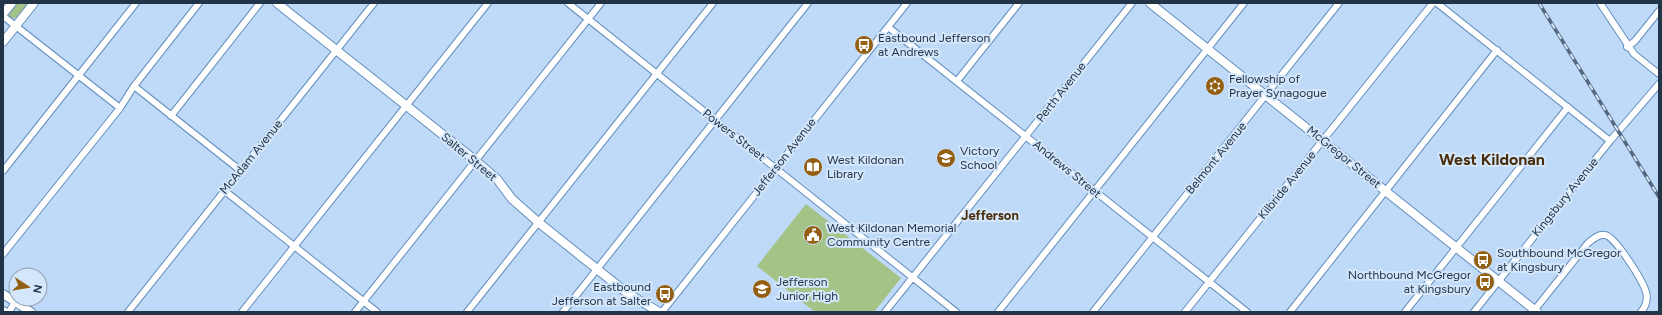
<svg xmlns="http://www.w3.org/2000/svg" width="1662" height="315" viewBox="0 0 1662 315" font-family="Figtree,sans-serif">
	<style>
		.green { fill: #a4c386 }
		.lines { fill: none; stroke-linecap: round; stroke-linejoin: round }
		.minor-casing { stroke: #628ebc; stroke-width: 8 }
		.major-casing { stroke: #628ebc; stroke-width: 10 }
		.minor { stroke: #fff; stroke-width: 6 }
		.major { stroke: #fff; stroke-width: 8 }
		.rail-casing { stroke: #53687f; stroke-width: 3.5 }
		.rail { stroke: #d4e6fa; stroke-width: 2; stroke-dasharray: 6; stroke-linecap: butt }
		.labels { text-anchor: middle; stroke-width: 4; stroke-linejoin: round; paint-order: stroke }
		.poi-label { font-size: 12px; fill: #223448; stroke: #d4e6fa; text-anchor: start }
		.street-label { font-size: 12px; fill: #223448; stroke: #d4e6fa }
		.neighbourhood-label { font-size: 13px; font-weight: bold; fill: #482e0c; stroke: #d4e6fa }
		.district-label { font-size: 16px; font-weight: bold; fill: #482e0c; stroke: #d4e6fa }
	</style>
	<rect width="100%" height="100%" fill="#bfdaf8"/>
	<!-- green -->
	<path class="green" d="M16 3H30L18 17 11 19 8 14Z
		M806 204 901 278 874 312H815L757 266Z"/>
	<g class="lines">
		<!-- minor casing -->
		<g class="minor-casing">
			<path id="minor" d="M568 3 956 312
				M1437 3 1610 141
				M1600 3 1634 54 1659 74
				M3 16 120 108
				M888 27 1247 312
				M1627 47 1635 41 1659 11
				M957 81 1019 3
				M134 86 241 171
				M171 116 260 3
				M3 171 136 3
				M225 191 377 312
				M3 254 120 108 134 86 199 3
				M9 312 15 302
				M128 312 374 3
				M242 312 488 3
				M355 312 601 3
				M467 312 713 3
				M563 312 808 3
				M662 312 907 3
				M885 312 1132 3
				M998 312 1244 3
				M1093 312 1339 3
				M1185 312 1433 3
				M1290 312 1497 50
				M1405 312 1568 107
				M1474 312 1610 141 1659 84
				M1533 312 1588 243C1593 239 1598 234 1605 235 1615 236 1643 281 1646 292 1648 299 1646 306 1641 312"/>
		</g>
		<!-- major casing -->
		<g class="major-casing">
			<path id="major" d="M277 3 476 161 497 179 512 199 538 222 627 293 659 312
				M1150 3 1537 312
				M3 14 12 3
				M3 42 34 3
				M3 294 31 312
				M3 311 5 312"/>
		</g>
		<!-- minor -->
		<use href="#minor" class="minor"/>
		<!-- major -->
		<use href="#major" class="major"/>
		<!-- rail casing -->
		<g class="rail-casing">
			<path id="rail" d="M1539 3 1659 197"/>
		</g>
		<!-- rail -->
		<use href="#rail" class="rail"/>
	</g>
	<!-- icons -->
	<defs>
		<g id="bus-disc" transform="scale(1)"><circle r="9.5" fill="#935f13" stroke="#d4e6fa"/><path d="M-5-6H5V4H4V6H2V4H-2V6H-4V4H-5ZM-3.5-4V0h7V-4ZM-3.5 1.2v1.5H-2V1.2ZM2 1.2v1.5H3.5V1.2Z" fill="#fff"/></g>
		<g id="synagogue-disc" transform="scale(1)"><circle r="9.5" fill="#935f13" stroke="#d4e6fa"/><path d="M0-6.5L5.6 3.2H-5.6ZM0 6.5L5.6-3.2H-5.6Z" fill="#fff"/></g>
		<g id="school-disc" transform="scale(1)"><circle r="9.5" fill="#935f13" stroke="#d4e6fa"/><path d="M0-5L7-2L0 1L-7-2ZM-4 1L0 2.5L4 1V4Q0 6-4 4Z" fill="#fff"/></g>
		<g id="library-disc" transform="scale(1)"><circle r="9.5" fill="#935f13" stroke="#d4e6fa"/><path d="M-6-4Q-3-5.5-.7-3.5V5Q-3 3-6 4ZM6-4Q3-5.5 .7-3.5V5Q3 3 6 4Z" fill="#fff"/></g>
		<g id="civic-disc" transform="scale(1)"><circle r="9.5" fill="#935f13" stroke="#d4e6fa"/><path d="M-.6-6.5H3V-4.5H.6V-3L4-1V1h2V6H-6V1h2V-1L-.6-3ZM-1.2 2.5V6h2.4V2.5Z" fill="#fff"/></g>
	</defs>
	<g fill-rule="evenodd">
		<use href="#bus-disc" x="864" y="45"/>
		<use href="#synagogue-disc" x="1215" y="86"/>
		<use href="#school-disc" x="946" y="158"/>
		<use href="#library-disc" x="813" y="167"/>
		<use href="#civic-disc" x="813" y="235"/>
		<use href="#bus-disc" x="1483" y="260"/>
		<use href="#bus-disc" x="1485" y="282"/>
		<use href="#school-disc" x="762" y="289"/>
		<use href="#bus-disc" x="665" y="294"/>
	</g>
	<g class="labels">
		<!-- poi labels -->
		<g class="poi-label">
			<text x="878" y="42">Eastbound Jefferson<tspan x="878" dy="14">at Andrews</tspan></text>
			<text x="1229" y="83">Fellowship of<tspan x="1229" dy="14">Prayer Synagogue</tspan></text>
			<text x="960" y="155">Victory<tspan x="960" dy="14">School</tspan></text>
			<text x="827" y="164">West Kildonan<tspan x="827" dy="14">Library</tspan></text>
			<text x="827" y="232">West Kildonan Memorial<tspan x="827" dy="14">Community Centre</tspan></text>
			<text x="1497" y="257">Southbound McGregor<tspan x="1497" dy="14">at Kingsbury</tspan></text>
			<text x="1471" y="279" text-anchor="end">Northbound McGregor<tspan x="1471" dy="14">at Kingsbury</tspan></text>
			<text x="776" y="286">Jefferson<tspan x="776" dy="14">Junior High</tspan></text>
			<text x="651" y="291" text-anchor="end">Eastbound<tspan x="651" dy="14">Jefferson at Salter</tspan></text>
		</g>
		<!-- street labels -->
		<g class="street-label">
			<text transform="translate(1061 92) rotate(-52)" y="4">Perth Avenue</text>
			<text transform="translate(734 135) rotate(38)" y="4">Powers Street</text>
			<text transform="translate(251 157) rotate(-51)" y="4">McAdam Avenue</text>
			<text transform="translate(469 157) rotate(40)" y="4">Salter Street</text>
			<text transform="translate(784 157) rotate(-52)" y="4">Jefferson Avenue</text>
			<text transform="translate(1344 157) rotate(39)" y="4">McGregor Street</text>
			<text transform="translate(1216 158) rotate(-51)" y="4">Belmont Avenue</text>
			<text transform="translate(1067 169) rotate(39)" y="4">Andrews Street</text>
			<text transform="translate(1287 185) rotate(-51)" y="4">Kilbride Avenue</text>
			<text transform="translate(1565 197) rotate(-51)" y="4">Kingsbury Avenue</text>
		</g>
		<!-- neighbourhood labels -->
		<g class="neighbourhood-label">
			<text x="990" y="220">Jefferson</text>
		</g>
		<!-- district labels -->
		<g class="district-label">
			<text x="1492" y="165">West Kildonan</text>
		</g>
	</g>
	<!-- border -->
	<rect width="1662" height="315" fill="none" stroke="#223448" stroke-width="8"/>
	<!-- north arrow -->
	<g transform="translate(28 287) rotate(102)"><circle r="19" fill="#d4e6fa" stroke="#8d9fb3"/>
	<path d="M0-3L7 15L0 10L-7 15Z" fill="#935f13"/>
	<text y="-6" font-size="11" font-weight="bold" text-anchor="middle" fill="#223448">N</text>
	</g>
</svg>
